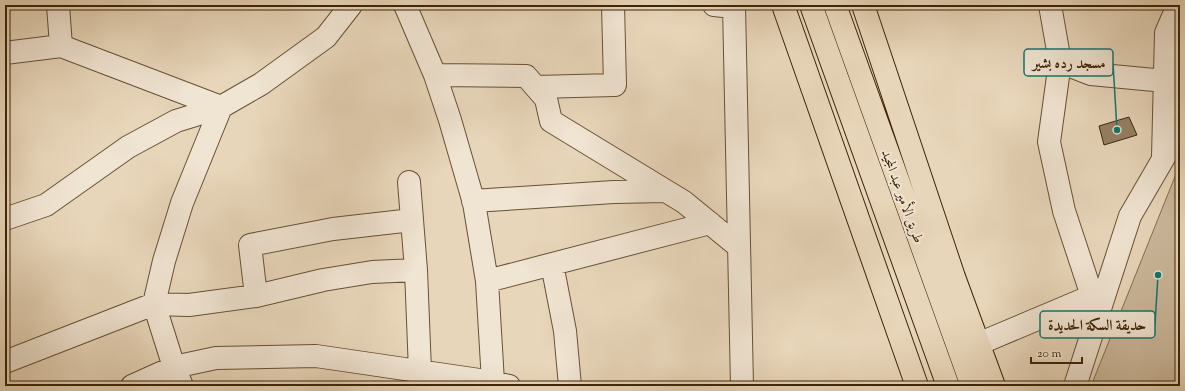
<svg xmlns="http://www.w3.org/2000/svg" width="1185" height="391" viewBox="0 0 1185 391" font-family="'Sorts Mill Goudy',Amiri,serif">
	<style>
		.green { fill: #cbb89c; stroke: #846e52 }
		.building { fill: #958164; stroke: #3c2507 }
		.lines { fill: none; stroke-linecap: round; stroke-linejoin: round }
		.minor-casing { stroke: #675134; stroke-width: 24 }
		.major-casing { stroke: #3c2507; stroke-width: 24 }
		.minor { stroke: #f0e4d2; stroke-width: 22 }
		.major { stroke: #e8d6ba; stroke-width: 22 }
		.labels { text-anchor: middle; stroke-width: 4; stroke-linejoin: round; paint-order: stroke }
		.street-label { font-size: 14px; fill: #3c2507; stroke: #f0e4d2 }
		.leader { fill: none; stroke: #0f766e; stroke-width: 1.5 }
		.callout-dot { fill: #0f766e; stroke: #f0e4d2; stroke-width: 1.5 }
		.callout { fill: #f0e4d2; stroke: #0f766e; stroke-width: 1.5 }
		.callout-label { font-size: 15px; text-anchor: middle; font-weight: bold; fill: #3c2507 }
	</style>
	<rect width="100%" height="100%" fill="#e8d6ba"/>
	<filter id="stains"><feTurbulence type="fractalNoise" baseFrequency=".005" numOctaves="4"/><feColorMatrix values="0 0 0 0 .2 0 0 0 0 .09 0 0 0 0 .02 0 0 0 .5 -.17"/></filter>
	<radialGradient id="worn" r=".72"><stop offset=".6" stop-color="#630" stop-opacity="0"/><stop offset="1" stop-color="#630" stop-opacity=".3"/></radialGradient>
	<!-- green -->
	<path class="green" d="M1180 164V386H1091Z"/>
	<!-- building -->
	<path class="building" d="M1129 117 1137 135 1104 145 1099 126Z"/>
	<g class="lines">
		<!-- minor casing -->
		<g class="minor-casing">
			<path id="minor" d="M58 5 61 46
				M405 5 435 75 450 120 474 203 487 281 493 382
				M714 5 733 7
				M734 5 742 386
				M1050 5 1060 62 1049 142 1064 211 1098 314
				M5 53 61 46 221 107
				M1060 62 1091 74 1165 81
				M435 75 526 76 546 99 551 121 684 202 739 247
				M536 87 615 85 613 5
				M1163 157 1166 33 1178 5
				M409 182 416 270 420 371
				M473 201 614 192 665 191
				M5 219 46 205 128 147 176 121 221 107
				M552 264 565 331 570 386
				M487 281 710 223
				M256 296 250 245 333 229 412 220
				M978 344 1092 296
				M5 362 154 304 189 305 256 296 323 280 372 272 416 270
				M132 386 174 367 216 358 316 356 493 382 509 386
				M182 386 174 367 154 304 164 261 182 203 221 107 261 84 326 37 351 5
				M1075 386 1130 216 1180 130"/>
		</g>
		<!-- major casing -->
		<g class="major-casing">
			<path id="major" d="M783 5 917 386
				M811 5 948 386
				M835 5 972 386
				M863 5 954 277 994 386"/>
		</g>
		<!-- minor -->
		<use href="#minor" class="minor"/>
		<!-- major -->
		<use href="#major" class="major"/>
	</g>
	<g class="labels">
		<!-- street labels -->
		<g class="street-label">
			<text transform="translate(903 196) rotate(70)" y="5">طريق الأمير عبد المجيد</text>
		</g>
	</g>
	<!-- callouts -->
	<path class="leader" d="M1117 130L1113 63M1158 275L1155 324"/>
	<g class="callout-dot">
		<circle cx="1117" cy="130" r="4"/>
		<circle cx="1158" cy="275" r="4"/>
	</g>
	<g class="callout">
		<rect x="1024" y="49" width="89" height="27" rx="4"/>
		<rect x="1040" y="311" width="115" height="27" rx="4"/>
	</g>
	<g class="callout-label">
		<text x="1069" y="68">مسجد رده بشير</text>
		<text x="1097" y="330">حديقة السكة الحديدة</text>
	</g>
	<!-- margin -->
	<rect width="1185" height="391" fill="none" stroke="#e8d6ba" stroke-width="20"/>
	<rect x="6" y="6" width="1173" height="379" fill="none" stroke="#3c2507" stroke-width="2"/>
	<rect x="10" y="10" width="1165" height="371" fill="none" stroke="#3c2507"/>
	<!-- scale -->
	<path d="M1031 357v6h51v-6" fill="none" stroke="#3c2507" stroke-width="2"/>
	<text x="1037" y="357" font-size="12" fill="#3c2507" stroke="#f0e4d2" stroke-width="3" paint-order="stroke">20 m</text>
	<rect width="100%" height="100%" filter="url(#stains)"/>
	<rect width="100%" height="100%" fill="url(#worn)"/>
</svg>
